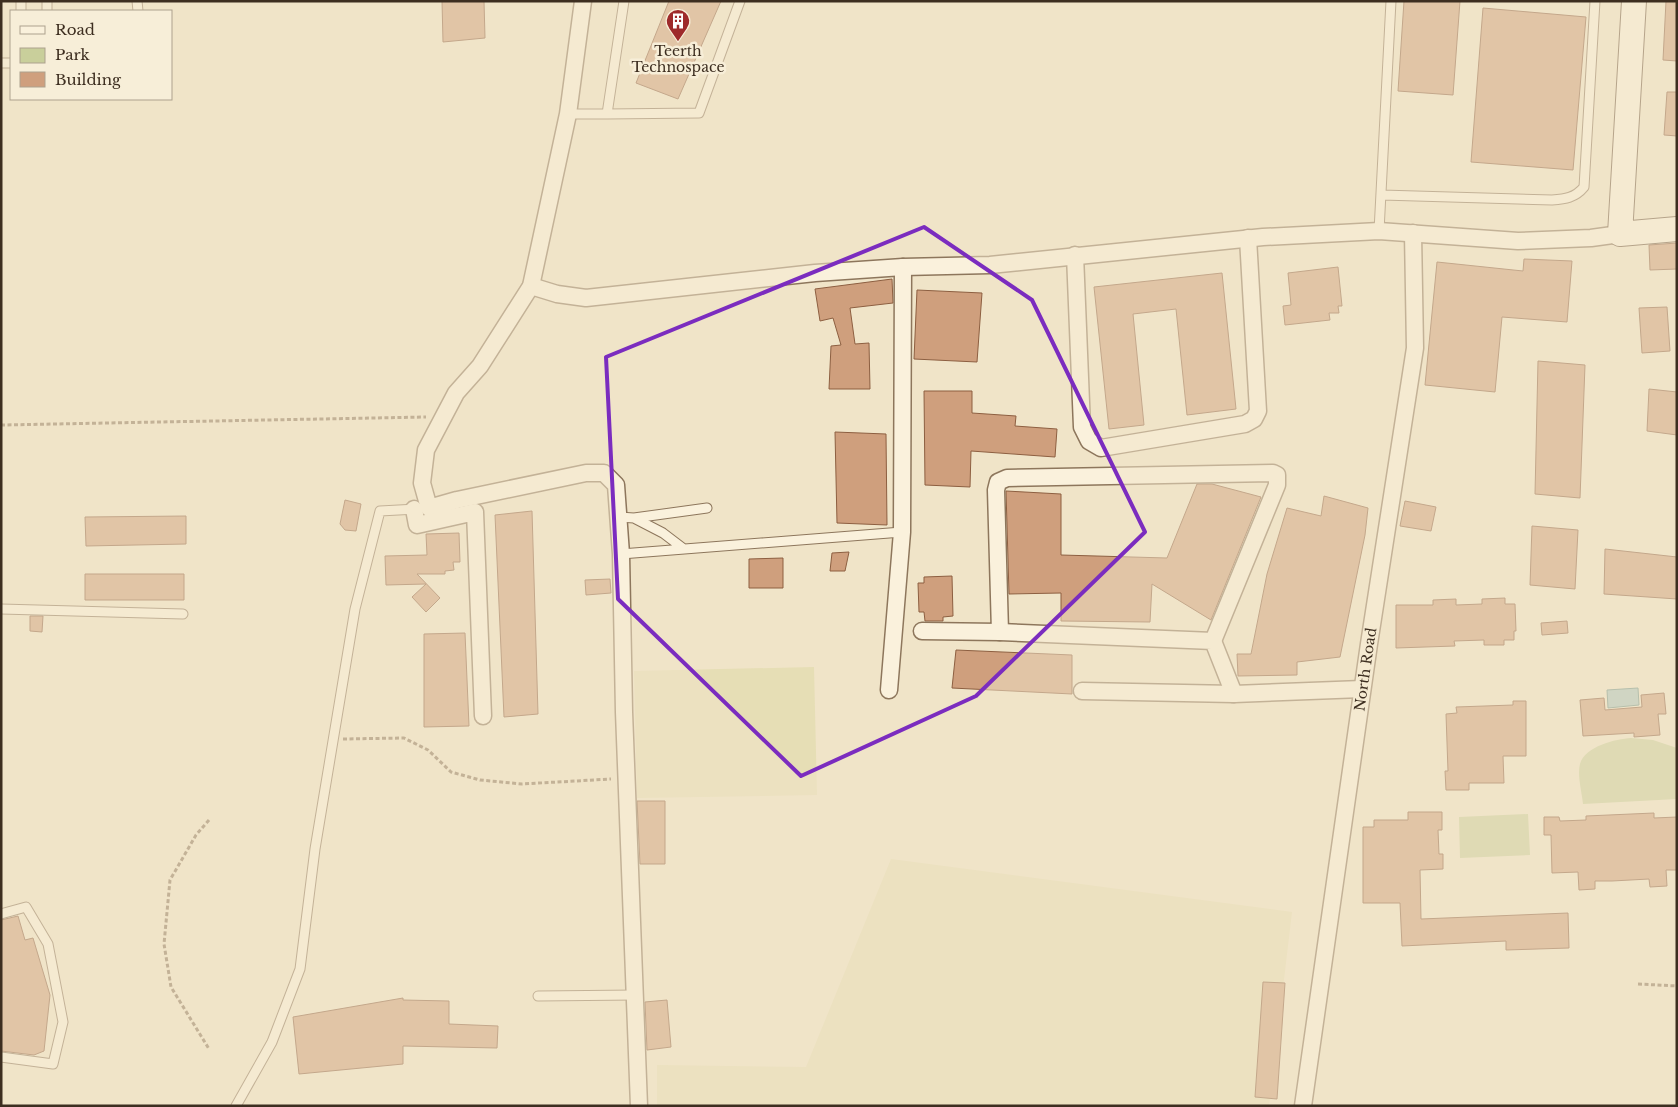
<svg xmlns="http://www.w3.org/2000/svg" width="1678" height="1107" viewBox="0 0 1678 1107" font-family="'Libre Baskerville',serif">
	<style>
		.farmland { fill: #e6deb5 }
		.green { fill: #c9cf9b }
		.water { fill: #a9c4bc; stroke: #6f938a }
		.building { fill: #cf9f7d; stroke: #8d5f41 }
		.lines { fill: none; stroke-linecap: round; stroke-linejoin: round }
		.lane-casing { stroke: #8d765c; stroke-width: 11 }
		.street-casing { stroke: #8d765c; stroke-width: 19 }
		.secondary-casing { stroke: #6f573f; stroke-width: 26 }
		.path { stroke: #8d765c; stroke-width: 3; stroke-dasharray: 4 2.5; stroke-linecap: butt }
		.lane { stroke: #faf1dc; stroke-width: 9 }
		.street { stroke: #faf1dc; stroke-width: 16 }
		.secondary { stroke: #faf1dc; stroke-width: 24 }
		.marked { fill: none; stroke: #7b2cbf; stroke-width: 4; stroke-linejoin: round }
		.labels { text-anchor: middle; stroke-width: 5; stroke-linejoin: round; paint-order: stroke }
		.poi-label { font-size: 14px; fill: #3d2e20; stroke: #f7eed8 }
		.street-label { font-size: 14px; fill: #3d2e20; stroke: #f7eed8 }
	</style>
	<rect width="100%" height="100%" fill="#f0e4c8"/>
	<!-- farmland -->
	<path class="farmland" d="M814 667 817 795 637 798 634 671Z
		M891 859 1292 912 1269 1106H657V1065L806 1067Z"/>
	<!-- green -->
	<path class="green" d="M1631 738 1653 740 1677 748V799L1583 804C1582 793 1577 775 1580 764 1585 746 1616 739 1631 738Z
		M1528 814 1530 855 1460 858 1459 817Z"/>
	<!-- water -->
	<path class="water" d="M1638 688 1639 705 1608 708 1607 690Z"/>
	<!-- building -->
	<path class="building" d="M442 1H484L485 38 443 42Z
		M669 1H721L678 99 636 83Z
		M1404 1H1460L1453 95 1398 91Z
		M1666 1H1677V61L1663 60Z
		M1483 8 1586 17 1573 170 1471 162Z
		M1667 92H1677V136L1664 135Z
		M1677 243V269L1650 270 1649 245Z
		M1524 259 1572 261 1567 322 1502 317 1495 392 1425 385 1437 262 1523 271Z
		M1338 267 1342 306H1338L1339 313H1329L1330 320 1285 325 1283 306 1291 305 1288 273Z
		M1222 273 1236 409 1187 415 1176 309 1133 314 1144 425 1109 429 1094 287Z
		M892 279 893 303 850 308 855 344 869 343 870 389H829L831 346 841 345 833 318 820 321 815 289Z
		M917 290 982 293 977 362 914 359Z
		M1667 307 1670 351 1642 353 1639 308Z
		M1538 361 1585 365 1580 498 1535 494Z
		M1649 389 1677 392V435L1647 431Z
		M924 391H972V413L1016 416 1015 426 1057 429 1055 457 971 451 970 487 925 485Z
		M835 432 886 434 887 525 837 523Z
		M1197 484H1212L1261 497 1211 620 1152 584 1150 622 1061 621V593L1009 594 1006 491 1061 494V555L1167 558Z
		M1324 496 1368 508 1365 535 1340 657 1297 662V675L1238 676 1237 654H1251L1267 574 1287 508 1321 516Z
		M345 500 361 504 356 531 345 530 340 524Z
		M1405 501 1436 507 1431 531 1400 526Z
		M532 511 538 714 504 717 495 515Z
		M186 516V544L86 546 85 517Z
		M1532 526 1578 530 1575 589 1530 585Z
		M459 533 460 562H453L454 570 445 571V574H417L440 598 426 612 412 597 426 584 386 585 385 556 427 555 426 534Z
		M1605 549 1677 557V599L1604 594Z
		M849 552 845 571H830L832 553Z
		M783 558V588H749V559Z
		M85 574H184V600H85Z
		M952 576 953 616 943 617V621H925L924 612H919L918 583H924V577Z
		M610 579 611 593 586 595 585 580Z
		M1505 598V604H1515L1516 631H1514V640H1504V645H1484V640L1454 641 1455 646 1396 648V605H1433V600L1456 599V605L1482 604V599Z
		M30 616H43L42 632 30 631Z
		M1567 621 1568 633 1542 635 1541 623Z
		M465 633 469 726 424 727V634Z
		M956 650 1072 655V694L952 688Z
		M1664 693 1666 714H1658L1660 735 1634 737V733L1583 736 1580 700 1604 698 1605 710 1642 707 1641 695Z
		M1513 701H1526V756H1503L1504 783H1469V790H1446L1445 771H1448L1446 714 1457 713 1456 707 1513 705Z
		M637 801H665V864H640Z
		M1408 812H1442V830H1438L1439 854H1443V869L1420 870 1421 919 1568 913 1569 948 1506 950V941L1402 946 1400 903H1363V827H1374V820H1408Z
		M1654 813V818L1677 817V870H1666L1667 886 1650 887 1649 879 1612 881H1595V889L1579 890 1578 872 1552 873 1551 835H1544V817H1559L1560 821 1586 820V816Z
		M18 916 25 940 33 938 50 995 44 1051 34 1055 1 1051V920Z
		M1263 982 1285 983 1277 1099 1255 1097Z
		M403 998V1000L449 1001V1024L498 1026 497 1048 403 1046V1064L299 1074 293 1017Z
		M667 1000 671 1047 647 1050 645 1002Z"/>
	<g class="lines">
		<!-- lane casing -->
		<g class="lane-casing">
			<path id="lane" d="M21 1V11
				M47 1V11
				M137 1 138 11
				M1 63H11
				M568 114H607L624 1
				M607 114 699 113 740 1
				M1382 195 1552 200C1565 199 1575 198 1584 187L1595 1
				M1379 231 1391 1
				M619 517 634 518 707 508
				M634 518 663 533 684 549
				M621 554 902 532
				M1 609 183 614
				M1 914 26 907 48 944 63 1022 53 1064 1 1057
				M538 996 636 995
				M236 1106 272 1042 300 969 315 849 355 609 380 511 417 509"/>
		</g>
		<!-- street casing -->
		<g class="street-casing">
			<g id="street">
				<path d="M583 1 568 114 531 286 480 366 456 393 426 450 422 483 429 508 457 500 586 473H604L616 485 621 554 624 712 639 1106"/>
				<path d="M1075 255 1082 427 1089 441 1101 448 1245 424 1254 419 1258 411 1248 238"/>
				<path d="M531 286 557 294 586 298 815 273 903 267 990 265 1263 237 1379 231 1518 241 1591 238 1620 234"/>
				<path d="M414 509 417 525 475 512 483 716"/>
				<path d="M922 631 1000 632 996 490 998 482 1007 478 1273 473 1277 475V485L1213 641"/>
				<path d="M1000 632 1213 641 1234 694 1362 689"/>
				<path d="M889 690 902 532 903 267"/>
				<path d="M1082 691 1234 694"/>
				<path id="s1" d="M1303 1106 1369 644 1415 348 1413 233"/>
			</g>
		</g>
		<!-- secondary casing -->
		<g class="secondary-casing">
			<path id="secondary" d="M1634 1 1620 234 1677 229"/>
		</g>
		<!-- path -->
		<path class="path" d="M1 425 426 417
			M343 739 404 738 428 750 451 772 480 780 522 784 611 779
			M209 820 196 835 170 880 164 944 171 987 209 1049
			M1638 984 1677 986"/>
		<!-- lane -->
		<use href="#lane" class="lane"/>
		<!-- street -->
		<use href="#street" class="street"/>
		<!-- secondary -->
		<use href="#secondary" class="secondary"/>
	</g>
	<!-- marked area -->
	<path d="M0 0H1678V1107H0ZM924 227 1032 300 1145 532 976 696 801 776 618 599 606 357Z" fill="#f0e4c8" fill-opacity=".55" fill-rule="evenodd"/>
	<path class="marked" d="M924 227 1032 300 1145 532 976 696 801 776 618 599 606 357Z"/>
	<!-- icons -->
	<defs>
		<g id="building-pin" transform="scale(1.25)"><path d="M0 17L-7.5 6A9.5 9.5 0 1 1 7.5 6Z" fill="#9e2a2b" stroke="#f7eed8"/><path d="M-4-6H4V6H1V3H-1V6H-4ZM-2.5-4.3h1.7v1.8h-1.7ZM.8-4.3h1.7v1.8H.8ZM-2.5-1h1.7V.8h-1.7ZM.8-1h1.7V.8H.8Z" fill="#fff"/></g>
	</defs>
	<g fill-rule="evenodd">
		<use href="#building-pin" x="678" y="21"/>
	</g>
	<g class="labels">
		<!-- poi labels -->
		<g class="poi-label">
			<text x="678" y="56">Teerth<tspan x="678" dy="16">Technospace</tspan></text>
		</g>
		<!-- street labels -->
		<g class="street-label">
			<text dy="5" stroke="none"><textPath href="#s1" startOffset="441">North Road</textPath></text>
		</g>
	</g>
	<!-- border -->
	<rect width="1678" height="1107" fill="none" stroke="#3d2e20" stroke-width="5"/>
	<!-- legend -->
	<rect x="10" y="10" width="162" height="90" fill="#f7eed8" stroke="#ada18e"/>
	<rect x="20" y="26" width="25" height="8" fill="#faf1dc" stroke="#ada18e"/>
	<text x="55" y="35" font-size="15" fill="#3d2e20">Road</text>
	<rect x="20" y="48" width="25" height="15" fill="#c9cf9b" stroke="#ada18e"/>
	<text x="55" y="60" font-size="15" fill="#3d2e20">Park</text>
	<rect x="20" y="72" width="25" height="15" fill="#cf9f7d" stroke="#ada18e"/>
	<text x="55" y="85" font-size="15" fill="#3d2e20">Building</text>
</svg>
